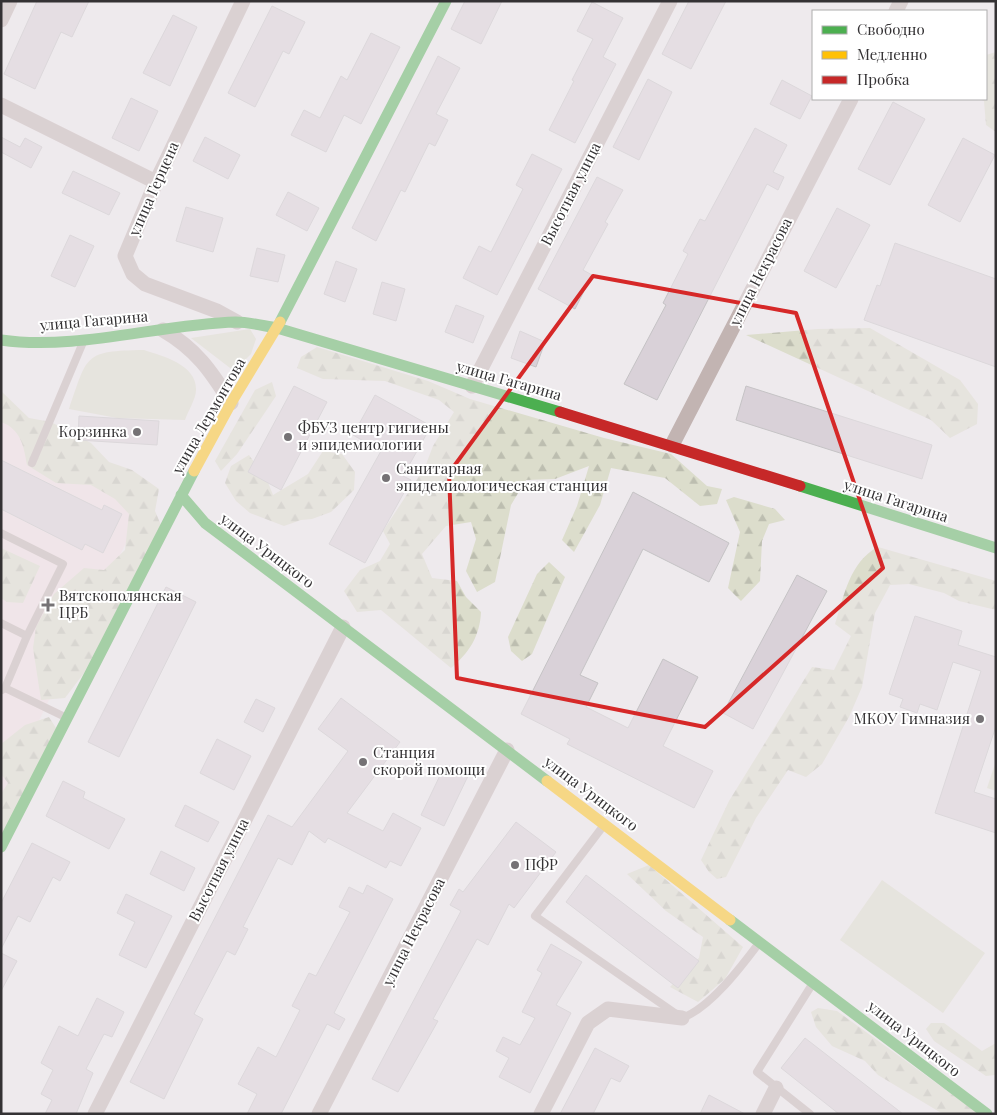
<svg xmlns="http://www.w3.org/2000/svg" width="997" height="1115" viewBox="0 0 997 1115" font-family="'Playfair Display',serif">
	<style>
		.medical { fill: #f2e1e4 }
		.green { fill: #dcddcc }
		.forest { fill: url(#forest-firs) }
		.building { fill: #d9d1d8; stroke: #c5c3c5 }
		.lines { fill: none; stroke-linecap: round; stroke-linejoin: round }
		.lane { stroke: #c2b4b2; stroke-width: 8 }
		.street { stroke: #c2b4b2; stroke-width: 15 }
		.fast { stroke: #4caf50; stroke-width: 11 }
		.slow { stroke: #ffc107; stroke-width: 11 }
		.jam { stroke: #c62828; stroke-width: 11 }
		.marked { fill: none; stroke: #d62828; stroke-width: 4; stroke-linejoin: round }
		.poi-dot { fill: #757275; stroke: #fff; stroke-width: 2 }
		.labels { text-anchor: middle; stroke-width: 4; stroke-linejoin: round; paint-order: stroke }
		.street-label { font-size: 15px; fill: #343234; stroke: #fff }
		.poi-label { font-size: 15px; fill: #343234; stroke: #fff; text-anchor: start }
	</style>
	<defs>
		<pattern id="forest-firs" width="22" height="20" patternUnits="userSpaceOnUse" patternTransform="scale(1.25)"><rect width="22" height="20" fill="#dcddcc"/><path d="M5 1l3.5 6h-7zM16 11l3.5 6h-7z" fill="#bdbeb0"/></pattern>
	</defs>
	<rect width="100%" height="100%" fill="#eeeaed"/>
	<!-- medical -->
	<path class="medical" d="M1 418 146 502 1 798Z"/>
	<!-- green -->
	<path class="green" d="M250 329 256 339 251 354 234 371 191 338Z
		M144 350C163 356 197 365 196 390 196 399 188 411 185 420L117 418 69 409C88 355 83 351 144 350Z
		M996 761V791L987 788Z
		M882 880 985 953 943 1013 840 940Z"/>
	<!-- forest -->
	<path class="forest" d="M996 52V132L986 125 984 101 979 99H986V55Z
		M870 328 960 380 978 404 977 424 950 438 931 420 746 335 818 329Z
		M317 347 428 381 470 399 604 438 671 454 707 486 722 489 717 504 700 506 665 478 611 468 600 505 574 552 562 540 577 506 589 466 555 479 526 480 511 505 495 582 477 592 466 571 476 539 471 522 446 526 422 554 432 578 457 581 466 597 481 612C480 636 469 653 451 668L381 610 357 612 344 591 360 570 380 561 390 544 383 531 425 467 433 446 454 412 439 400 385 381 323 379 297 368 301 357Z
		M272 382 276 396 237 454 221 471 215 461 255 390Z
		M1 391 29 418 51 422 91 443 109 462 132 470 159 489 155 511 161 525 84 673 65 698 41 700 33 648 36 627 54 594 84 568 104 570 125 550 129 514 115 499 91 485 56 483 27 465C24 447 21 429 1 422Z
		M323 451 342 454 355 472 354 490 331 512 312 519 301 520 284 526 250 513 236 501 225 483 231 466 249 455 267 480 273 495 308 474Z
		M734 497 775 509 785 520 769 524 762 541 760 581 741 601 728 588 740 532 726 500Z
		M878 547 996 581V610L959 601 944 593 909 584 890 585 875 613 862 687 849 717 822 764 806 777 788 770 756 818 726 877 717 879 709 872 701 860 729 801 812 667 834 670 851 636 835 624C844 596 850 561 878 547Z
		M1 548 40 566 23 603 7 602 1 598Z
		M549 562 565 577 532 654 522 661 511 651 508 637 537 574Z
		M49 717 56 728 1 842V794L8 783 1 774V744L25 725Z
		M649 865 743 947 725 979 698 1002 670 987 699 958 703 937 666 911 627 874Z
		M818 1008 837 1011 979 1114H943L878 1075 865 1061 832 1046 816 1027 811 1012Z
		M931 1023H944L982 1051 996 1043 995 1075 986 1076 934 1041 926 1029Z"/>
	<!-- building -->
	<path class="building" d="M37 1H89L72 37 61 32 35 89 4 74Z
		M465 1H502L481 44 451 29Z
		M689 1H726L691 69 662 54Z
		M592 2 623 18 603 57 616 64 575 143 549 130 574 81 572 80 593 39 577 31Z
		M272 6 305 22 289 54 283 51 255 107 228 93Z
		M173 15 197 27 170 86 143 73Z
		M371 33 400 47 361 124 344 115 326 152 291 135 304 110 320 118 341 76 347 80Z
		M438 56 460 68 436 114 448 120 435 146 429 143 405 192 401 190 376 241 352 228Z
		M648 79 672 92 639 160 613 147Z
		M782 80 812 96 800 119 770 104Z
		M131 98 158 111 139 151 112 138Z
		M893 102 925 119 890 185 858 169Z
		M755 128 787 145 773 172 784 177 778 190 767 184 657 400 624 384 666 305 663 303 688 254 683 251 700 219 705 221Z
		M1 137 20 147 25 138 42 147 31 168 1 152Z
		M205 137 240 155 228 179 193 161Z
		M963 138 995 155 960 222 928 205Z
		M532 154 562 169 497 295 463 278 479 246 491 252 523 189 516 185Z
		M73 171 120 193 109 215 62 193Z
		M597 177 623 190 605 222 608 224 583 270 592 275 575 309 538 289Z
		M288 192 319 208 307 231 276 215Z
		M186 207 223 218 213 252 176 241Z
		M837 208 870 225 836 288 804 271Z
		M70 235 94 246 75 287 51 276Z
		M895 243 996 279V367L864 320 877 285 880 286Z
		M257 248 285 255 278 282 250 276Z
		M336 261 357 269 345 302 324 294Z
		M382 282 405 289 396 321 373 314Z
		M456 305 484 316 473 343 445 332Z
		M520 331 545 342 536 367 511 358Z
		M294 386 327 402 281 490 248 472Z
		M746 386 932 445 922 479 736 420Z
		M375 395 431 426 403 476 411 480 365 563 329 544 381 451 353 435Z
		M79 416 159 421 157 445 78 440Z
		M1 460 102 510 104 505 122 514 103 553 85 544 82 550 1 509Z
		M633 492 729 543 709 582 643 549 580 675 598 683 586 707 628 728 663 659 698 677 663 746 713 771 694 808 567 744 570 739 521 714Z
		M797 575 827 591 753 729 723 713Z
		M166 587 196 602 119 757 88 742Z
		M915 616 962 631 958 645 996 657V726L974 792 996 799V833L935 813 981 671 953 662 937 710 920 704 917 713 900 707 903 699 889 694Z
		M341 698 400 742 347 813 383 831 393 813 421 828 401 866 390 861 386 868 328 838 325 843 309 831 292 865 278 858 243 927 248 929 235 955 227 951 194 1014 203 1019 164 1099 130 1082 268 815 292 827 348 751 318 729Z
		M256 699 275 708 263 732 244 722Z
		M217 739 251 756 234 790 200 773Z
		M445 765 468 776 444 826 421 815Z
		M63 781 85 792 83 798 125 819 109 849 46 816Z
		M185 805 219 822 208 842 175 826Z
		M516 822 556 852 514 908 509 904 488 945 477 939 433 1019 438 1021 398 1092 372 1079 461 911 450 905 459 889 463 892Z
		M32 843 70 862 60 881 53 877 30 922 18 916 1 949V903Z
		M161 851 195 868 184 891 150 874Z
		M586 875 699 961 678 988 566 902Z
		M367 885 393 899 334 1013 345 1019 339 1030 327 1024 281 1114H247L257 1094 238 1084 258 1047 276 1057 300 1010 292 1006 309 973 316 976 350 912 339 907 349 887 363 894Z
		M126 894 172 916 146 968 119 955 135 922 117 913Z
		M551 944 582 962 556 1005 571 1013 530 1093 499 1077 509 1058 496 1051 503 1037 520 1045 535 1018 522 1012 542 973 537 970Z
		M1 953 17 961 1 991Z
		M97 998 124 1012 112 1037 104 1034 86 1069 93 1073 76 1114H45L52 1100 41 1094 53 1070 41 1063 59 1026 78 1036Z
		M805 1038 903 1114H839L781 1068Z
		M595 1048 629 1066 620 1082 611 1078 593 1114H560Z
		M709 1095 745 1114H700Z"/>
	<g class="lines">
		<!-- lane -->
		<path class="lane" d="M32 463 84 340
			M1 533 63 564 27 636 5 688
			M1 623 27 636
			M2 690 5 688 65 717
			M604 825 535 916 682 1018C710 1008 741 967 759 943
			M810 1114 757 1072 813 983"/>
		<!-- street -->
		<path class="street" d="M896 11 901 1
			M1 20 10 1
			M1 105 156 182
			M237 322 217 311 145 284 133 274 125 256 156 182 243 1
			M163 330C196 349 211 371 231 403
			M472 386 670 1
			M672 445 851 99
			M95 1114 343 627
			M319 1114 507 750
			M541 1114 588 1023 608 1009 682 1018
			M763 1114 776 1088"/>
		<!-- fast -->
		<path class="fast" d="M280 322 446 1
			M1 340C76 351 160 324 236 322 249 322 264 326 277 328L560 412
			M800 486 996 548
			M181 495 205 523 547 781
			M1 847 194 471
			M730 920 987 1114"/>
		<!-- slow -->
		<path class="slow" d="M194 471 231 403 280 322
			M547 781 730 920"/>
		<!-- jam -->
		<path class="jam" d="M560 412 800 486"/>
	</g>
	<!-- marked area -->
	<path d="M0 0H997V1115H0ZM593 276 796 313 883 568 705 727 457 678 449 473Z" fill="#eeeaed" fill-opacity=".55" fill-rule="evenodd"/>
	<path class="marked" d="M593 276 796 313 883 568 705 727 457 678 449 473Z"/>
	<!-- markers -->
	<g class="poi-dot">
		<circle cx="137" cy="432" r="5"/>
		<circle cx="288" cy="437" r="5"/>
		<circle cx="386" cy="478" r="5"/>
		<path d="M45.5 597.5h5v5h5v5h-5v5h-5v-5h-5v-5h5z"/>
		<circle cx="980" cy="719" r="5"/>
		<circle cx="363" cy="762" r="5"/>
		<circle cx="515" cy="865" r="5"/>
	</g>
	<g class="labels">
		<!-- street labels -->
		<g class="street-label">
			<text transform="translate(154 189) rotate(-66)" y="5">улица Герцена</text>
			<text transform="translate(571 194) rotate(-63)" y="5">Высотная улица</text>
			<text transform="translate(761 272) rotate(-63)" y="5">улица Некрасова</text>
			<text transform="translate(94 321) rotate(-5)" y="5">улица Гагарина</text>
			<text transform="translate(509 381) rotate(16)" y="5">улица Гагарина</text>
			<text transform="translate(209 416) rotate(-60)" y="5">улица Лермонтова</text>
			<text transform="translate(896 501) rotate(18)" y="5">улица Гагарина</text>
			<text transform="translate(267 551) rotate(37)" y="5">улица Урицкого</text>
			<text transform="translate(591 794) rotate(37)" y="5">улица Урицкого</text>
			<text transform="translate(219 870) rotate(-63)" y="5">Высотная улица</text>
			<text transform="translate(414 932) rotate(-63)" y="5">улица Некрасова</text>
			<text transform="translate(914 1039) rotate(38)" y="5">улица Урицкого</text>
		</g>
		<!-- poi labels -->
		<g class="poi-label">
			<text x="298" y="433">ФБУЗ центр гигиены<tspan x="298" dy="17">и эпидемиологии</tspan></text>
			<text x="127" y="437" text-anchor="end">Корзинка</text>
			<text x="396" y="474">Санитарная<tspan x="396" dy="17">эпидемиологическая станция</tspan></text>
			<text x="59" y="601">Вятскополянская<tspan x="59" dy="17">ЦРБ</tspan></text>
			<text x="970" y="724" text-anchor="end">МКОУ Гимназия</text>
			<text x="373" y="758">Станция<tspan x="373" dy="17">скорой помощи</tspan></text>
			<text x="525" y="870">ПФР</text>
		</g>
	</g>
	<!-- border -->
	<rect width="997" height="1115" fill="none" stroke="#343234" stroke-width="5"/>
	<!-- legend -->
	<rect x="812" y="10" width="175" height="90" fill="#ffffff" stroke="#aeadae"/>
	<rect x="822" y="26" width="25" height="8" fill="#4caf50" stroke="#aeadae"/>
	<text x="857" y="35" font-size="15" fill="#343234">Свободно</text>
	<rect x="822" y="51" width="25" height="8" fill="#ffc107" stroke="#aeadae"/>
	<text x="857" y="60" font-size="15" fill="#343234">Медленно</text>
	<rect x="822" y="76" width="25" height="8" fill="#c62828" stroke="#aeadae"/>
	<text x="857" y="85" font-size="15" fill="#343234">Пробка</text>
</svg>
